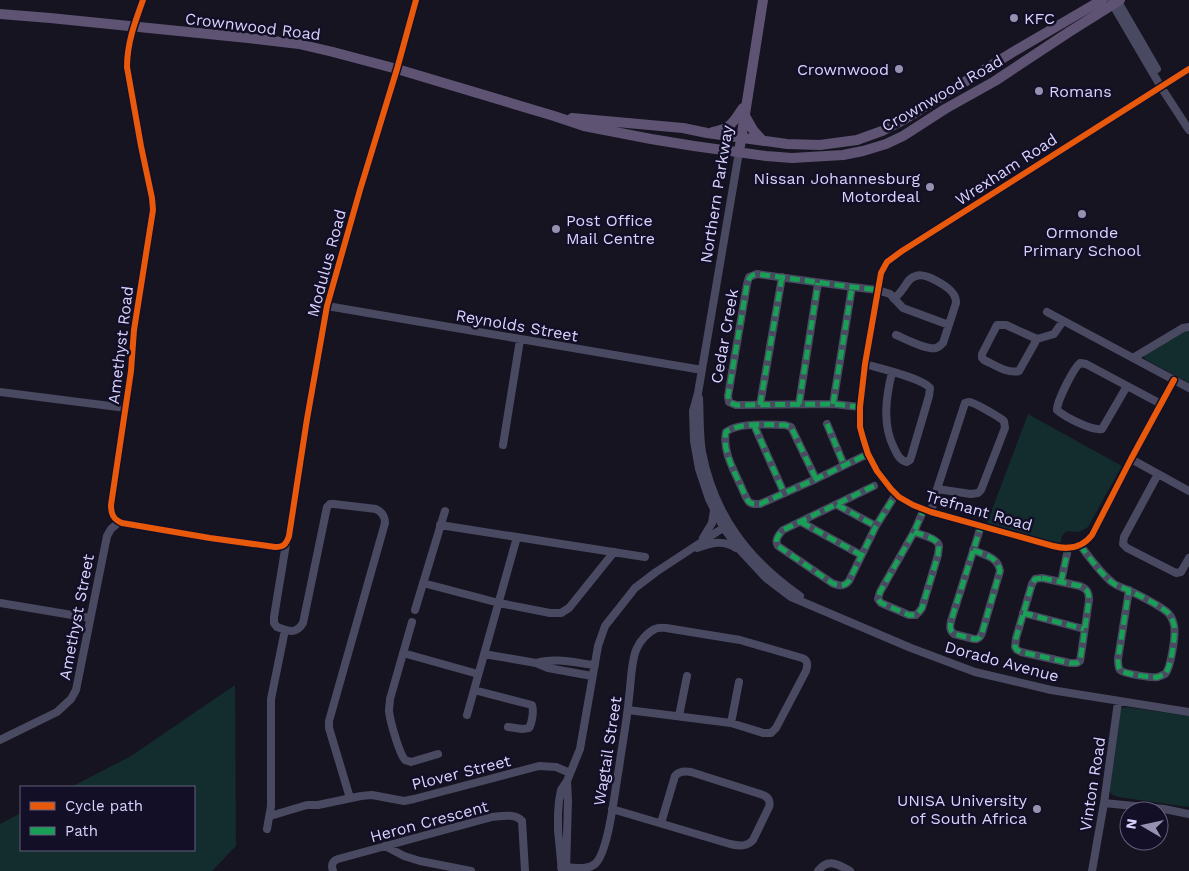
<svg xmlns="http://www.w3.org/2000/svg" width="1189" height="871" viewBox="0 0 1189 871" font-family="'Work Sans',sans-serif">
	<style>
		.green { fill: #132c2d }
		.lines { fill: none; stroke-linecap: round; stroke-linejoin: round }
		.minor { stroke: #4a4962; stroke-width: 8 }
		.major { stroke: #5e5373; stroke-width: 10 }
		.quiet { stroke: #1a9f57; stroke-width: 5; stroke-dasharray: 10 5; stroke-linecap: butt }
		.cycleway-casing { stroke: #130f26; stroke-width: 9 }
		.cycleway { stroke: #e8590c; stroke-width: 6 }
		.poi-dot { fill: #9591b1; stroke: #130f26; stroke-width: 2 }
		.labels { text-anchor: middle; stroke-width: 5; stroke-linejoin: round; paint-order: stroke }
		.poi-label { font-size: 16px; fill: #d9d4ff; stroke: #130f26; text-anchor: start }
		.street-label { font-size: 16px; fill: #d9d4ff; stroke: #130f26 }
	</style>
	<rect width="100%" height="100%" fill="#161421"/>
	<!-- green -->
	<path class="green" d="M1189 331V383L1146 360 1144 357V354L1181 332Z
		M1028 414 1122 466 1088 527 1079 532 1067 531C1063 534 1061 537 1061 542L1058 544 987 523Z
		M235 685 236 846 212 871H0V824L21 813V850H194V787H71L131 756Z
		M1127 707 1189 716V807L1118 797 1113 795 1108 790 1119 712 1122 708Z"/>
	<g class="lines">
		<!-- minor -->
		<path class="minor" d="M143 0C135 22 127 43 127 67L141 146 152 198 153 210 134 330 131 371 111 505C111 514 113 519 122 523L210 538 275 547C283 547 286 545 289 536L307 419 327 306 360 190 397 69 416 0
			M1110 0 1161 87 1189 130
			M1117 0 1157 69
			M739 152 698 393 693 411 694 441 699 469 709 499 723 527 740 550 766 578 791 597 911 648 975 672 1051 690 1189 712
			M894 299C897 296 900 293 902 290 907 284 908 278 916 276 925 272 950 287 954 295 956 298 956 300 956 303L943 343C940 345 940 347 936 348 926 350 906 339 896 335
			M327 306 702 370
			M1047 312 1189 388
			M1037 339 1019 371C1007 374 995 365 984 360L982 358V354L997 325H1006L1037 339 1054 334 1063 321
			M1133 358 1183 328 1189 327
			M865 364C879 368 922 378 930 388L929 396 912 454 910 460 907 462C899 460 897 454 894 448 882 424 886 397 892 372
			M1174 380 1131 459 1092 535C1082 548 1068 550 1053 546L931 512 913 505 899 497 891 489 877 471 868 454 863 438 860 427V407L865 364 881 273 887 262 902 251 1189 69
			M1127 386 1102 429C1092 431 1065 417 1057 410 1057 401 1073 369 1080 363L1086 364 1161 404
			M0 392 126 408
			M699 398C700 416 699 434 702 452 714 515 748 560 800 596
			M799 404 818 283
			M833 404 852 287
			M760 405 782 277
			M860 407 833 404 736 405 729 402 728 396 747 284 749 277 757 274 852 287 878 290 890 294 903 308 949 325
			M827 424 844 465
			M754 425 784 493
			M503 445 520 340
			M1131 459 1189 491
			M1158 474 1124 537 1123 544 1127 548 1176 573 1181 572 1189 558
			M816 479 791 427 785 425C770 425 738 422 726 432 722 449 733 469 740 484 743 490 745 497 749 502 753 505 756 504 760 504L816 479 868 454
			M874 486 783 530C779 534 774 540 778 546L832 583C839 586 844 587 849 581L876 526 896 494
			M837 505 876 526
			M931 512 937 489 965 403C966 403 967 402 969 402 974 402 999 417 1004 421L1005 428 981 490 978 493 971 494 937 489
			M801 522 861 555
			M440 525 645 557
			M914 532C921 535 938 538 939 546 939 548 938 554 938 555L922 608 919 612 916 615H909L881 603 878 599 880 592 914 532 924 509
			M703 538 712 523 714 511
			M286 544 274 617V623L277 627C288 631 296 635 303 623L327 507 330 504H334L376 509C382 512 385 516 385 523L329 721V728L350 798
			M1080 545C1089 557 1102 575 1113 583 1118 587 1125 588 1130 591 1139 595 1160 606 1167 612 1171 615 1173 621 1174 625 1176 634 1171 668 1165 674 1163 675 1160 676 1158 677 1152 678 1124 674 1120 670 1118 667 1118 662 1118 659L1129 590
			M697 548C711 543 723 539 736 548
			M973 550C985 555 998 557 1000 571L982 633 980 637 977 639H974L954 634C949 630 950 626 951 621L981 526
			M1042 578 1080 586C1087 589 1089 592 1089 600L1081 655 1080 661 1077 663H1070L1021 652 1017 650 1015 647 1016 638 1032 584 1035 579Z
			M1061 582 1068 549
			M423 583 499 603 550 613H561L569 608 614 552
			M0 603 90 618
			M415 610 445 511
			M1023 613 1084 629
			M412 622 390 699C390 703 389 707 389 711 390 721 399 753 405 760L411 762 438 754
			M403 653 478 674
			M484 654 536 663 548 668 592 676
			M536 663C555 657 576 663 595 665
			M474 690 532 705C534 711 532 723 529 728L522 729 508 727
			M467 715 517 537
			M679 716 687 676
			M731 723 739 682
			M0 740 57 712 71 699 76 690 107 536 111 529 119 522
			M1104 803 1164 809 1189 814
			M612 809 730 844C739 846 747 847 753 840L769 807C771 801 768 797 763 795L691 772C685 771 679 771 675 776L661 823
			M270 816 307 805H318L361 796 372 795 404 801 414 799 539 766 556 767 570 773
			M267 829 271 806V699L285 630
			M385 846 404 856 420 861 471 871
			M561 867C572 867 586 871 595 864 609 852 615 788 619 768 622 745 627 721 629 697 631 684 631 659 637 648 640 641 648 632 655 629 659 627 662 628 666 628L740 640 802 658C808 660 808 665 806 671L776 728 771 733H763L731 723 628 710
			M333 871C331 865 332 861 338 859L492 817C502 816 515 813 522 821L525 871
			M562 871 558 830V814L559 801 561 790 567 781 580 749 598 646 605 626 635 588 656 572 729 524
			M566 871 568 801 567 781
			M818 871C828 858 838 864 850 871
			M1092 871 1104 803 1118 702"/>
		<!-- major -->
		<path class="major" d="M0 14 50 18 248 38 299 44 333 52 397 69 554 116 584 126 651 139 694 146 766 156 792 158 843 155 863 151 886 144 903 136 945 109 995 81 1069 32 1120 0
			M744 114 753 130 763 141
			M572 118 683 128 707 133 787 144 820 145 857 140 882 131 905 119 1013 52 1102 0
			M713 132C732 128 733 122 743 108
			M739 152 763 0"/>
		<!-- quiet -->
		<path class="quiet" d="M799 404 818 283
			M833 404 852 287
			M760 405 782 277
			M860 407 833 404 736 405 729 402 728 396 747 284C749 278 750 275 757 274L852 287 878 290
			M827 424 844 465
			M754 425 784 493
			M816 479 791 427 785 425C770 425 738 422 726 432 722 449 733 469 740 484 743 490 745 497 749 502 753 505 756 504 760 504L816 479 868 454
			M874 486 783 530C779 534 774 540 778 546L832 583C839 586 844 587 849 581L876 526 896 494
			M837 505 876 526
			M801 522 861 555
			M914 532C921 535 938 538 939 546 939 548 938 554 938 555L922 608 919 612 916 615H909L881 603 878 599 880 592 914 532 924 509
			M1080 545C1089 557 1102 575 1113 583 1118 587 1125 588 1130 591 1139 595 1160 606 1167 612 1171 615 1173 621 1174 625 1176 634 1171 668 1165 674 1163 675 1160 676 1158 677 1152 678 1124 674 1120 670 1118 667 1118 662 1118 659L1129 590
			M973 550C985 555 998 557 1000 571L982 633 980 637 977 639H974L954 634C949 630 950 626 951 621L981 526
			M1042 578 1080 586C1087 589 1089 592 1089 600L1081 655 1080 661 1077 663H1070L1021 652 1017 650 1015 647 1016 638 1032 584 1035 579Z
			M1061 582 1068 549
			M1023 613 1084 629"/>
		<!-- cycleway casing -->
		<g class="cycleway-casing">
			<path id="cycleway" d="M143 0C135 22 127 43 127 67L141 146 152 198 153 210 134 330 131 371 111 505C111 514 113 519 122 523L210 538 275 547C283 547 286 545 289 536L307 419 327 306 360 190 397 69 416 0
				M1174 380 1131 459 1092 535C1082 548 1068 550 1053 546L931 512 913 505 899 497 891 489 877 471 868 454 863 438 860 427V407L865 364 881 273 887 262 902 251 1189 69"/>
		</g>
		<!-- cycleway -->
		<use href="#cycleway" class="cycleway"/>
	</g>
	<!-- markers -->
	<g class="poi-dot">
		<circle cx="1014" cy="18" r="5"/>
		<circle cx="899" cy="69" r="5"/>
		<circle cx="1039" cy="91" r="5"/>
		<circle cx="930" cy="187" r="5"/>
		<circle cx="1082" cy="214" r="5"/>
		<circle cx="556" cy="229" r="5"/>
		<circle cx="1037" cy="809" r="5"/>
	</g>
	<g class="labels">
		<!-- poi labels -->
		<g class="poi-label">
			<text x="1024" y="24">KFC</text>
			<text x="889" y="75" text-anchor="end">Crownwood</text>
			<text x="1049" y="97">Romans</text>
			<text x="920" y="184" text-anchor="end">Nissan Johannesburg<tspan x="920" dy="18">Motordeal</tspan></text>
			<text x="566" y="226">Post Office<tspan x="566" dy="18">Mail Centre</tspan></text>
			<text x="1082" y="238" text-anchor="middle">Ormonde<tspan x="1082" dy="18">Primary School</tspan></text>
			<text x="1027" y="806" text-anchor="end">UNISA University<tspan x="1027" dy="18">of South Africa</tspan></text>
		</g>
		<!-- street labels -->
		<g class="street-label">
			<text transform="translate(253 26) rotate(7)" y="6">Crownwood Road</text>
			<text transform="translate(942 93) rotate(-30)" y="6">Crownwood Road</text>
			<text transform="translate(1006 169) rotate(-33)" y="6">Wrexham Road</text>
			<text transform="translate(716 194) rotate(-81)" y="6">Northern Parkway</text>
			<text transform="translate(326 263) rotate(-75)" y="6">Modulus Road</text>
			<text transform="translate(517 325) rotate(10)" y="6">Reynolds Street</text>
			<text transform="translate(724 336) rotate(-80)" y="6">Cedar Creek</text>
			<text transform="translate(120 345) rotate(-83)" y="6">Amethyst Road</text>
			<text transform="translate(979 510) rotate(16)" y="6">Trefnant Road</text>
			<text transform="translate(76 617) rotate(-79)" y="6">Amethyst Street</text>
			<text transform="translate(1002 661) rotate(15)" y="6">Dorado Avenue</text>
			<text transform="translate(607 751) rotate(-81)" y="6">Wagtail Street</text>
			<text transform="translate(461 772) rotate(-14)" y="6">Plover Street</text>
			<text transform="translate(1092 784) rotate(-81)" y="6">Vinton Road</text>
			<text transform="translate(429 821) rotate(-15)" y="6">Heron Crescent</text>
		</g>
	</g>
	<!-- legend -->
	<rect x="20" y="786" width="175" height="65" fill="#130f26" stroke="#625e7d"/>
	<rect x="30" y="802" width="25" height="8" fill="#e8590c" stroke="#625e7d"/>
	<text x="65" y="811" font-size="15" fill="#d9d4ff">Cycle path</text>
	<rect x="30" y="827" width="25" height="8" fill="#1a9f57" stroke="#625e7d"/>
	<text x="65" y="836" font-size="15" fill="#d9d4ff">Path</text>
	<!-- north arrow -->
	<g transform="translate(1144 826) rotate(279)"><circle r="24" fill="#130f26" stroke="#625e7d"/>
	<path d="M0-4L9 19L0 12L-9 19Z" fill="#9591b1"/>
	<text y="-8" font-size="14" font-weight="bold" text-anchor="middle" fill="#d9d4ff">N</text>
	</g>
</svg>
